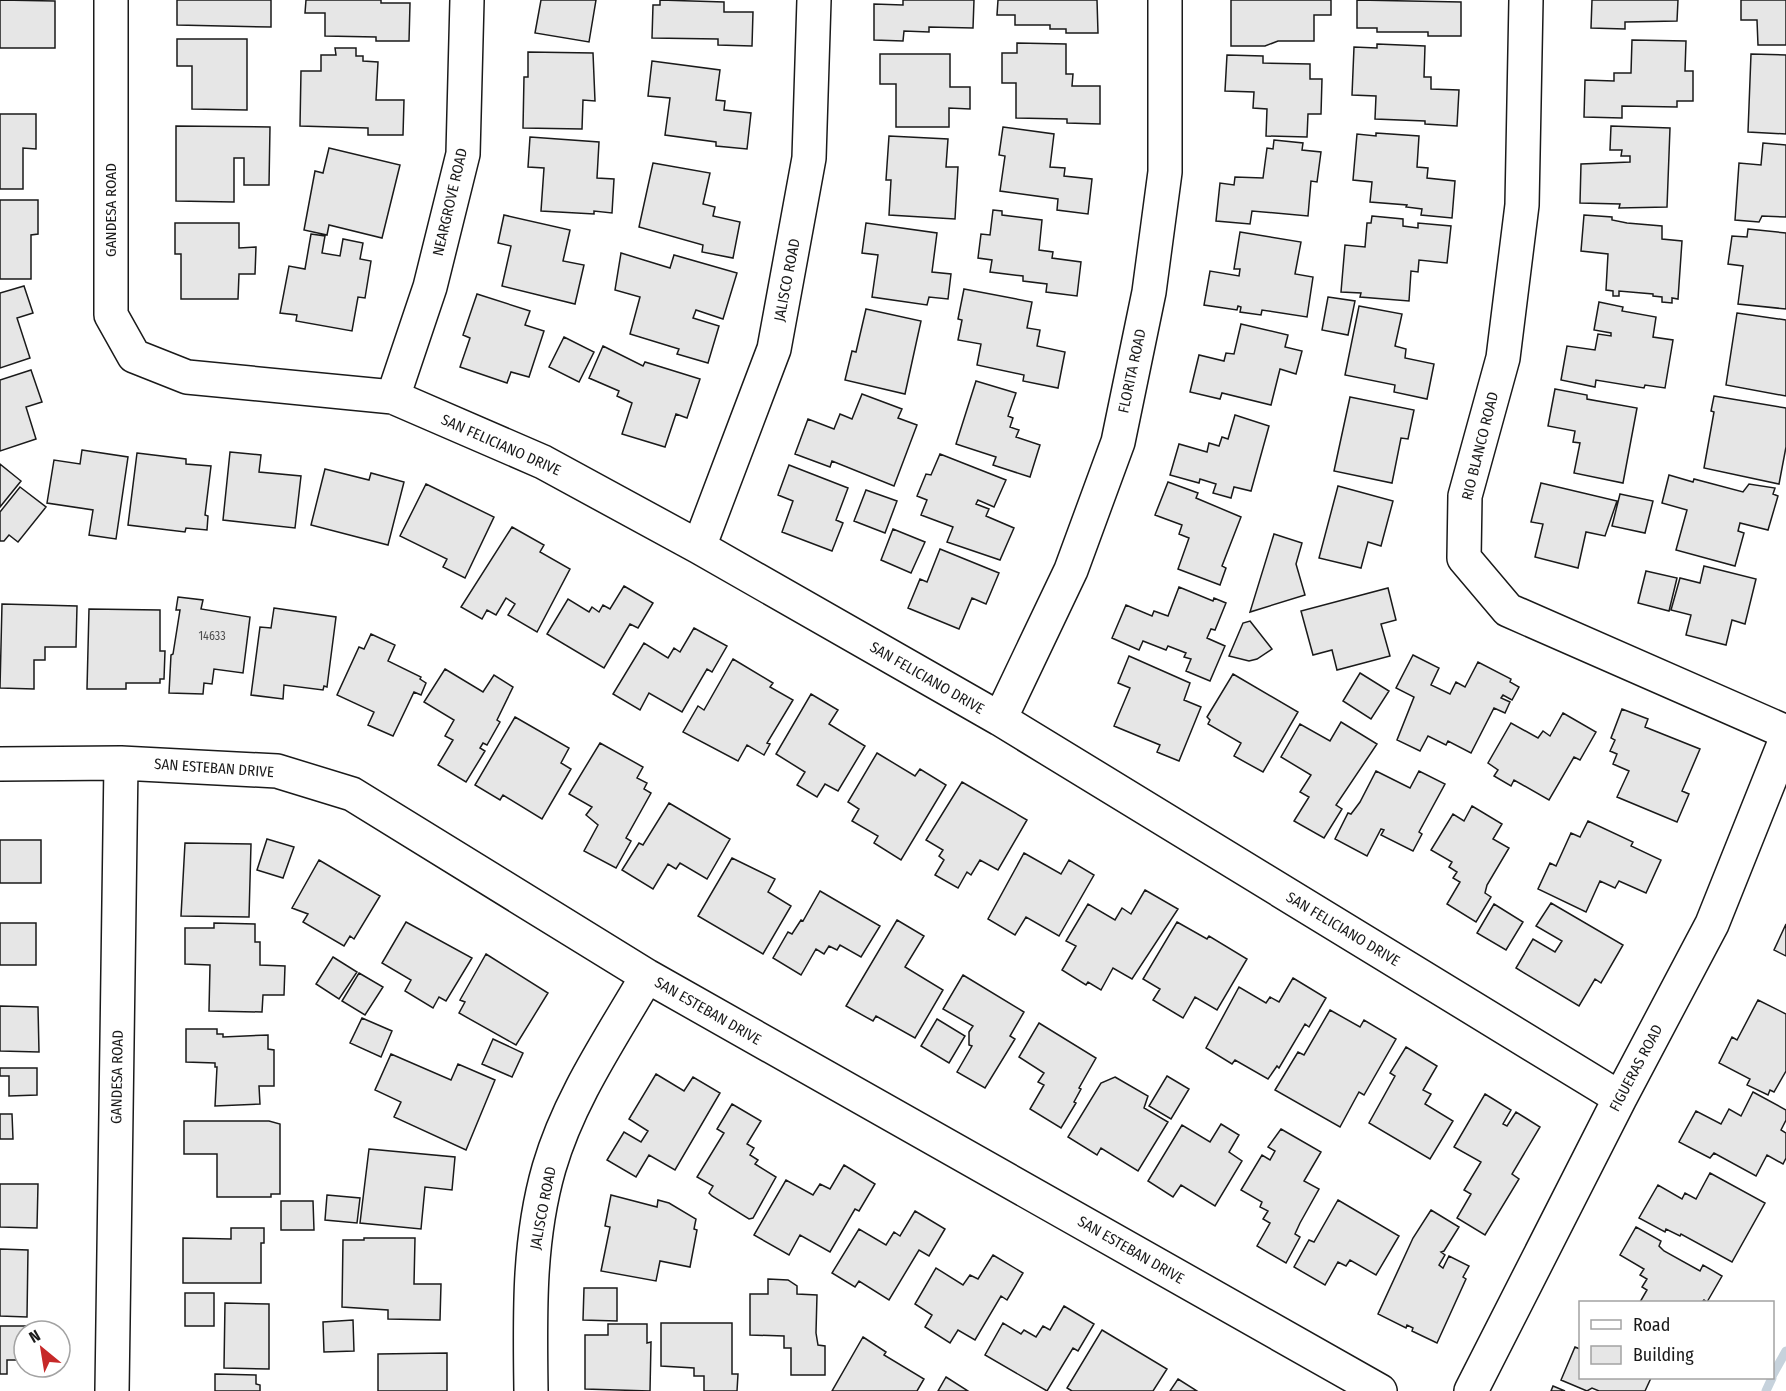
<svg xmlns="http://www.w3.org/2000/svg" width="1786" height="1391" viewBox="0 0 1786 1391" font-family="'Fira Sans Condensed',sans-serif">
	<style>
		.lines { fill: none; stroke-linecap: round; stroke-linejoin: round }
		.stream { stroke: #c6d2dc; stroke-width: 9 }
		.building { fill: #e6e6e6; stroke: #1a1a1a; stroke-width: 1.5 }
		.minor-casing { stroke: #1a1a1a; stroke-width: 36 }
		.minor { stroke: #fff; stroke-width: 33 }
		.labels { text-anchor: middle; stroke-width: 4.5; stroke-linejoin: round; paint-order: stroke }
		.number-label { font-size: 12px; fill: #4d4d4d }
		.street-label { font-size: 15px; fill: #1a1a1a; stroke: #fff }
	</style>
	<rect width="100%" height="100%" fill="#fff"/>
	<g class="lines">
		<!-- stream -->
		<path class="stream" d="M1772 1376 1786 1351
			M1766 1391 1772 1378"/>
	</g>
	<!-- building -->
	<path class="building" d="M0 0 55 1V48H0Z
		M177 0H271V27L177 25Z
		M306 0H381V3H410L409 41H376V37L325 36V13H305Z
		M541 0H596L589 42 535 33Z
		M660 0 724 2V12H753L752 46 718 45V39L652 38 653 5H660Z
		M903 0H974L973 28 929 27V32L904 31 903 41 874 40V4L903 5Z
		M998 0H1097L1098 33H1066V29H1050V25H1015V15H997Z
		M1231 0H1331V15H1314V41H1278L1265 46H1231Z
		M1357 0 1461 2V36H1428V32H1377V28H1357Z
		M1592 0H1678L1677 21 1625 22V29L1591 28Z
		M1741 0H1786V45H1758L1757 20H1741Z
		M177 39H247V110L192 109V66H177Z
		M1632 40 1686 41 1685 71H1693V101H1677V107L1622 106V118L1584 117 1585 80 1614 81V73H1631Z
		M1017 43 1066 44V74H1073L1072 86H1100V124L1067 123V119L1016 118V83H1002V53H1017Z
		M1377 44 1425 46 1424 77H1431V89L1459 90 1457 126 1425 124V121L1375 119 1376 96 1352 95 1354 47 1377 48Z
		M335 48H356V56H363V61L378 62 376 100H404L403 135H368V128L300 126 301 71H321V55H336Z
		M528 52 593 53 595 101 583 100 582 129 523 128 524 77H528Z
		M880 54H950V87H970V109L949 108V127H896V84H880Z
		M1751 54 1786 55V134L1748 132Z
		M1227 55 1263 56V63L1310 64V79H1322L1321 114H1308L1307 137 1266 136 1267 109 1253 108 1254 92 1225 91Z
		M652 61 720 70 716 100 725 101 724 110 751 113 747 149 716 146V142L665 135 670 98 648 96Z
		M0 114H36V149L23 148V189H0Z
		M176 126 270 127 269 185H244V158H234V202L176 201Z
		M1611 126 1670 128 1667 207 1619 208 1620 204 1580 203 1581 164 1630 162V156H1621L1622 150H1610Z
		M1003 127 1054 134 1050 167 1065 168 1064 176 1092 179 1088 214 1057 210 1058 199 1000 191 1005 156 999 155Z
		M1376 133 1419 136 1417 167 1428 168 1427 178 1455 181 1452 218 1421 215 1422 209 1406 207 1407 205 1370 202 1372 182 1353 180 1357 134 1376 136Z
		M889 136 948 139 946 167H958L955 219 889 215 891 180H886Z
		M530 137 599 142 597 178 614 179 612 213 594 211V214L541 211 544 168 528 167Z
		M1274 140 1303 143 1302 150 1321 152 1317 182 1311 181 1308 216 1252 211 1250 224 1216 221 1220 183 1234 185 1235 177 1263 178 1267 148 1273 149Z
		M1763 143 1786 145V217L1762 216 1759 222 1735 220 1739 163 1761 165Z
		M329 148 400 165 382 238 329 225 327 235 304 230 315 171 323 173Z
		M653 163 710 173 703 204 715 207 713 216 740 222 733 258 702 252 703 245 639 227Z
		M0 200H38V234L31 235V279H0Z
		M993 210 1002 211V215L1042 220 1039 250 1053 252 1052 258 1081 262 1077 296 1046 292 1047 284 1023 281V276L990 272 992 260 978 258 981 234 990 235Z
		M504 215 570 230 563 261 584 265 575 304 502 286 511 246 498 243Z
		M1584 215 1612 217V220L1627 223 1662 226V239L1682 241 1678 299 1672 298V303L1662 302V297L1653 296V294L1619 291V296H1613V291L1606 290 1608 254 1581 251Z
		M1372 216 1403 219V226L1418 228V223L1451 226 1447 263 1419 260 1418 272 1411 271 1409 301 1360 297 1361 293 1341 292 1345 245 1365 247 1367 223H1371Z
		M175 223H239V248L256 247 255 274H239L238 299H181V254H175Z
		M866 223 937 233 932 272 951 274 948 299 929 297 927 305 872 297 878 255 862 253Z
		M1748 229 1786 233V309L1738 304 1743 266 1728 264 1732 236 1747 237Z
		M1240 232 1301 242 1295 274 1313 277 1307 317 1262 310 1261 315 1240 312 1241 307 1238 306 1237 310 1204 305 1210 271 1239 276 1240 269H1234Z
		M311 234 325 236 322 253 340 256 343 239 363 243 360 259 371 261 365 298 358 297 352 331 296 321 297 315 280 313 289 266 305 269Z
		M621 253 670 268 674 255 737 273 723 319 696 310 693 318 719 326 708 363 677 354 679 349 630 334 640 297 615 290Z
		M24 286 33 313 17 318 30 358 0 368V293Z
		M964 289 1032 302 1027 328 1040 330 1037 346 1065 352 1058 388 1023 381 1024 375 977 365 981 344 958 340 962 320 958 319Z
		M477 294 530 311 525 325 544 331 529 377 511 372 507 383 460 367 470 338 463 335Z
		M1328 297 1355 301 1348 335 1322 330Z
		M1599 302 1623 307 1622 311 1656 317 1653 337 1673 340 1665 388 1645 385 1644 388 1596 380 1595 387 1561 380 1567 346 1595 350 1598 334 1611 336V333L1594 330Z
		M1359 306 1402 314 1395 346 1406 349 1405 358 1434 364 1427 399 1394 392 1395 385 1345 375Z
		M866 309 921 321 905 394 845 380 852 351 856 352Z
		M1737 313 1786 320V396L1726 385Z
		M1241 324 1288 335 1285 347 1302 351 1296 374 1280 369 1271 405 1222 393 1220 399 1190 392 1199 355 1224 361 1226 353 1234 354Z
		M564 337 594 352 579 382 549 367Z
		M603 346 643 366 645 362 700 379 687 418 676 414 665 447 622 434 632 403 617 396 619 391 589 378Z
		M31 370 42 402 26 407 36 439 0 451V380Z
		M976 381 1016 393 1008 416 1013 418 1010 427 1019 430 1016 437 1040 445 1030 477 993 465 996 457 956 444Z
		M1555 389 1587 395V399L1637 408 1623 483 1574 473 1580 443 1573 442 1575 431 1548 426Z
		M862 394 902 409 898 418 917 425 894 486 832 461 830 467 795 454 808 419 834 429 840 414 852 419Z
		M1714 396 1786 408V447L1779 484 1704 468 1714 412 1711 411Z
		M1350 397 1414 410 1408 439 1401 438 1392 483 1334 471Z
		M1235 415 1269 426 1251 491 1234 487 1231 498 1213 493 1216 484 1200 479 1199 483 1170 475 1179 444 1207 452 1209 443 1219 446 1222 437 1228 439Z
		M82 450 128 457 116 539 89 535 93 510 47 503 54 460 80 464Z
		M230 452 261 455 259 472 301 476 295 528 223 520Z
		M137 453 186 459V464L211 466 205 515 208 516 207 530 186 528 185 532 128 525Z
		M940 454 1006 480 994 507 978 500 976 504 989 509 986 516 1014 528 1000 560 947 542 953 527 921 515 927 500 917 496 926 474 931 475Z
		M0 464 21 481 0 507Z
		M789 465 848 488 836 520 843 523 832 551 782 532 793 501 778 495Z
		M325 469 369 480 371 473 404 482 388 545 311 525Z
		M1669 475 1693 482 1694 479 1743 492 1749 484 1775 488 1773 494 1778 496 1768 530 1740 523 1738 531 1744 533 1735 566 1676 550 1687 510 1662 503Z
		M1168 482 1198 493 1196 498 1241 517 1222 566 1226 568 1220 585 1178 569 1189 538 1179 534 1182 525 1155 515Z
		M1541 483 1617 501 1605 536 1586 532 1578 568 1535 557 1543 524 1531 522Z
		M426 484 494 517 465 578 443 567 447 559 400 536Z
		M1338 486 1393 501 1381 546 1368 542 1361 568 1319 558Z
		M20 487 46 507 18 542 9 535 4 541H0V512Z
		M866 490 897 501 885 533 854 521Z
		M1620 494 1653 501 1645 533 1612 526Z
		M512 527 544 545 540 552 570 569 537 632 508 615 515 604 506 598 496 615 487 610 482 619 461 607Z
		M893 529 925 542 911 573 881 560Z
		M1274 534 1302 543 1296 564 1305 595 1250 612Z
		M940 549 999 573 986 604 972 598 959 629 908 608 920 579 927 582Z
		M1704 566 1756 579 1745 624 1732 620 1726 645 1686 635 1691 615 1671 610 1680 578 1700 583Z
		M1646 571 1677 578 1669 611 1638 603Z
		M624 586 653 603 638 628 630 624 604 668 547 634 568 599 589 612 592 607 599 612 603 605 610 609Z
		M1179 587 1213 601 1214 598 1226 603 1215 630 1211 629 1207 638 1225 646 1210 681 1186 671 1191 659 1184 657 1186 653 1168 646 1166 650 1143 641 1139 650 1112 638 1126 605 1152 616 1154 611 1168 616Z
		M1388 588 1396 620 1381 624 1390 656 1337 670 1332 650 1313 655 1301 611Z
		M178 597 203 600 201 609 250 617 243 673 214 669 212 684 204 683 203 694 169 693 171 655 173 654 180 610H176Z
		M2 604 77 606 76 647H45V660H34V689L0 688Z
		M274 608 336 617 327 687 324 686 323 690 284 685 283 699 251 695 260 627 271 628Z
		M89 609 160 610V651H165L164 679H160V683H126V689H87Z
		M1250 621 1272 649 1257 659 1249 661 1229 656 1243 623Z
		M694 628 727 646 712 672 707 669 682 712 649 693 640 710 613 694 644 643 668 658 674 648 680 652Z
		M371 634 395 645 388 661 421 677 420 679 426 683 421 695 414 692 393 736 368 725 374 712 337 695 359 647 364 649Z
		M1413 655 1439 668 1431 685 1450 694 1456 682 1465 687 1478 662 1511 679 1510 682 1519 687 1512 700 1503 695 1501 698 1510 702 1505 713 1494 708 1471 753 1448 741 1446 745 1428 736 1420 751 1397 740 1414 697 1396 688Z
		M1129 656 1190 683 1184 700 1201 707 1179 761 1157 752 1160 745 1114 726 1130 688 1118 683Z
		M733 659 773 683 770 687 793 700 767 743 770 744 764 755 747 745 738 761 683 732 698 706 704 710Z
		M445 669 483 692 494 675 513 687 497 720 500 722 487 745 483 743 480 748 485 751 466 782 438 765 453 740 445 736 454 720 424 702Z
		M1360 673 1389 691 1371 719 1343 701Z
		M1233 674 1298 712 1263 772 1234 756 1241 743 1208 724 1210 720 1207 717Z
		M811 694 838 710 829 724 865 746 838 791 825 784 817 797 797 785 805 772 776 754Z
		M1622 709 1648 719 1645 727 1700 749 1682 791 1689 794 1677 822 1617 797 1629 771 1613 764 1617 754 1610 751 1615 740 1611 738Z
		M1563 713 1596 732 1580 760 1574 757 1549 800 1514 780 1511 786 1494 776 1498 770 1488 763 1511 723 1538 738 1543 731 1550 736Z
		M515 717 569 748 561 763 571 769 542 819 503 795 500 800 475 785Z
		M1341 722 1377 744 1336 805 1342 809 1324 838 1294 821 1309 797 1300 792 1311 775 1281 757 1300 724 1330 741Z
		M600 743 643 767 637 778 647 783 644 789 651 793 626 838 631 841 616 868 584 851 598 825 586 815 592 807 569 794Z
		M877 753 915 776 920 769 946 785 901 860 874 843 878 836 852 821 859 809 848 802Z
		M1376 771 1410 788 1419 771 1445 784 1419 832 1422 834 1413 851 1381 835 1384 830 1381 829 1367 856 1335 839 1348 813 1351 814 1360 802Z
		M962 782 1027 820 998 870 980 860 971 875 967 872 958 888 935 875 944 860 939 856 943 850 926 840Z
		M669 803 730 839 707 879 680 863 676 869 668 864 653 889 622 870 639 843 643 845Z
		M1472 806 1502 824 1493 839 1509 848 1487 885 1485 893 1491 897 1476 922 1447 904 1460 882 1453 878 1457 872 1449 867 1452 862 1431 850 1453 814 1464 821Z
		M1588 821 1633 842 1631 846 1661 860 1646 893 1619 881 1615 888 1600 881 1586 912 1538 889 1550 863 1556 866 1571 833 1580 837Z
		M267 839 294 847 283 878 257 870Z
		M0 840H41V883H0Z
		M185 843 251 844 249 917 181 916Z
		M1024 853 1061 874 1069 860 1094 875 1059 936 1026 917 1015 935 988 919Z
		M732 858 775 879 768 892 791 906 763 954 698 916Z
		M319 860 380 896 354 939 350 936 344 946 303 922 308 914 292 908Z
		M1145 890 1178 909 1132 979 1113 968 1101 990 1088 982 1086 985 1062 970 1076 946 1066 941 1088 904 1115 920 1122 908 1131 914Z
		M820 891 880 926 861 957 840 945 837 950 829 946 824 954 816 949 801 975 773 958 788 932 792 934 801 920 803 921Z
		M1551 903 1623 945 1601 983 1595 979 1579 1006 1516 968 1533 939 1555 952 1562 941 1536 926Z
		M1494 904 1523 922 1506 950 1477 933Z
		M897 920 924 936 905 967 943 990 915 1038 876 1016 873 1021 846 1006Z
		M406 922 472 958 446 1001 439 997 433 1008 405 991 411 980 382 963Z
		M1177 922 1207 939 1209 936 1247 959 1217 1010 1195 997 1183 1018 1153 1000 1160 989 1143 979Z
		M0 923H36V965H0Z
		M214 923 255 924V942H260V965L285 966 284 995H263L262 1012 209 1011 210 965 185 964V928H214Z
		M1786 924V956L1774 950Z
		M486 954 548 993 516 1045 459 1013 465 1002 460 1000Z
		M333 957 357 972 339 999 316 984Z
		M359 973 383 987 365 1015 342 1001Z
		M963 975 1024 1012 1010 1036 1015 1039 985 1088 957 1072 972 1046 969 1045V1032L973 1026 943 1009Z
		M1293 978 1326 998 1309 1027 1305 1024 1279 1068 1277 1066 1268 1079 1235 1060 1232 1064 1206 1048 1239 987 1266 1003 1270 997 1279 1002Z
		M1758 1000 1786 1014V1071L1774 1092 1770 1090 1768 1095 1747 1085 1750 1079 1719 1063 1732 1037 1737 1040Z
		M0 1006 38 1007 39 1052 0 1051Z
		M1330 1010 1360 1027 1364 1020 1396 1039 1364 1095 1359 1092 1340 1127 1275 1090 1298 1052 1304 1055Z
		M362 1018 392 1031 381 1057 350 1043Z
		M937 1019 965 1036 949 1063 921 1046Z
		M1039 1023 1096 1058 1079 1088 1081 1089 1074 1102 1076 1103 1061 1128 1030 1109 1044 1085 1038 1082 1044 1073 1019 1057Z
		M186 1029H217V1034H223V1037L268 1035V1049L274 1050V1086H259L260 1104 215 1106 217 1067H215V1063L186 1062Z
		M493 1039 523 1053 512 1077 482 1064Z
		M1406 1047 1437 1066 1423 1090 1431 1094 1425 1104 1453 1121 1430 1159 1369 1123 1395 1076 1390 1073Z
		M391 1054 451 1080 458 1064 495 1080 466 1150 394 1117 401 1102 375 1090Z
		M0 1068H37V1095L9 1096V1076H0Z
		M656 1074 684 1091 693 1077 720 1093 675 1170 649 1155 636 1177 607 1160 624 1132 641 1142 648 1131 629 1119Z
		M1167 1076 1189 1089 1171 1119 1149 1106Z
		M1115 1077 1148 1096 1144 1108 1168 1122 1138 1171 1101 1148 1097 1155 1068 1137 1101 1083Z
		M1753 1092 1786 1110V1120L1781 1130 1786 1133V1158L1783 1164 1767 1155 1756 1176 1714 1153 1710 1158 1679 1142 1696 1111 1721 1124 1729 1109 1741 1116Z
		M1485 1094 1511 1110 1503 1124 1507 1126 1516 1112 1540 1127 1512 1174 1519 1179 1485 1235 1457 1218 1471 1194 1464 1190 1481 1162 1454 1147Z
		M732 1104 761 1121 747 1144 754 1148 750 1155 758 1160 755 1164 776 1177 753 1218 749 1219 712 1196 709 1193 713 1186 697 1177 724 1133 717 1129Z
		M0 1114H12L13 1139H0Z
		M184 1121H269L280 1124V1194H271V1197H217V1154H184Z
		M1221 1124 1239 1135 1229 1152 1242 1161 1215 1206 1181 1185 1173 1197 1148 1181 1182 1125 1210 1142Z
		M1281 1129 1321 1152 1304 1181 1319 1189 1300 1223 1295 1234 1300 1237 1286 1263 1257 1246 1270 1223 1263 1219 1268 1211 1260 1207 1262 1202 1241 1190 1262 1155 1270 1160 1275 1151 1268 1147Z
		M369 1149 455 1157 452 1190 425 1187 421 1229 360 1223Z
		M844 1165 875 1184 859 1211 855 1209 830 1252 800 1235 789 1255 754 1235 786 1180 813 1195 820 1184 830 1189Z
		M1710 1173 1765 1203 1732 1262 1681 1234 1680 1236 1666 1229 1665 1232 1639 1218 1658 1185 1682 1199 1685 1193 1696 1199Z
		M0 1184H38L37 1228 0 1227Z
		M327 1195 360 1198 357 1223 325 1220Z
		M611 1195 657 1207 658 1200 669 1203 696 1219 694 1229 697 1230 690 1267 660 1261 656 1281 601 1271 610 1227 605 1226Z
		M1338 1200 1399 1236 1376 1275 1350 1260 1346 1266 1338 1262 1325 1285 1294 1267 1309 1240 1314 1242Z
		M281 1201H313L314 1230H281Z
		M1431 1210 1459 1227 1444 1251 1441 1252 1445 1255 1439 1265 1443 1268 1449 1256 1469 1266 1463 1277 1466 1279 1437 1343 1412 1331 1413 1328 1407 1325 1406 1328 1378 1314 1413 1238Z
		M915 1211 945 1229 929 1256 919 1250 889 1300 859 1281 855 1287 832 1273 859 1229 886 1245 894 1232 900 1236Z
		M1636 1227 1661 1241 1659 1246 1664 1251 1700 1271 1703 1265 1722 1276 1707 1302 1704 1300 1702 1302H1640L1647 1290 1642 1287 1647 1279 1640 1275 1644 1269 1620 1255Z
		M231 1228H264V1243H261V1283H183V1238L231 1239Z
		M364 1238H415L414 1284H441L440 1320 388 1319V1310L342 1307 343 1240H364Z
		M0 1249 28 1250 27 1317 0 1316Z
		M993 1255 1023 1273 1007 1300 1001 1296 975 1340 958 1330 950 1343 925 1327 932 1315 915 1304 936 1268 963 1285 970 1275 978 1279Z
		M768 1279 788 1280 797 1286V1294L817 1295 816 1333 818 1345 825 1346V1375H791V1348H784V1336L750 1335V1294H768Z
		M584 1288H617V1321L583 1320Z
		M185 1293H214V1326H185Z
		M225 1303 269 1304V1369L224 1368Z
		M1064 1306 1094 1324 1078 1351 1073 1348 1047 1391 985 1355 1003 1323 1021 1334 1024 1330 1036 1337 1043 1326 1050 1330Z
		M353 1320 354 1351 324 1352 323 1322Z
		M661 1323H732V1374H738L737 1391H704V1376H694V1368L661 1366Z
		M608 1324H647V1343L651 1342 650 1391 585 1389V1335H608Z
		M0 1326H34V1331H24V1360H7V1374H0Z
		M1102 1330 1167 1369 1153 1391H1072L1067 1388Z
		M863 1337 886 1352 884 1355 924 1379 917 1391H832Z
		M1575 1347 1580 1349V1378H1651L1645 1391H1599L1592 1388 1587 1391 1561 1380Z
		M447 1353V1391H378V1354Z
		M215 1374 256 1375V1384L260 1385V1391H215Z
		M946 1377 968 1391H938Z
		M1178 1379 1197 1391H1170Z
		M1553 1386 1565 1391H1551Z"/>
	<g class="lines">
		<!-- minor casing -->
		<g class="minor-casing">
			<path id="minor" d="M111 0V315L134 356 187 377 393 397 543 462 699 547 1000 719 1620 1098
				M1526 0 1522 205 1503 358 1465 496 1464 558 1508 610 1786 732
				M393 397 430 287 463 154 467 0
				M699 547 774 349 809 158 814 0
				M1000 719 1071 570 1118 442 1149 292 1165 172V0
				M0 764 121 763 277 771 352 794 647 976 1380 1391
				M112 1391 121 763
				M531 1391C530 1316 528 1241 549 1168 569 1099 611 1038 647 976
				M1471 1391 1620 1098 1712 924 1786 739"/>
		</g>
		<!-- minor -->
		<use href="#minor" class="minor"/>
	</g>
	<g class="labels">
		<!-- number labels -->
		<g class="number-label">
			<text x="212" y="640">14633</text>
		</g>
		<!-- street labels -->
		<g class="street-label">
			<text transform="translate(450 202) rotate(-77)" y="5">NEARGROVE ROAD</text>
			<text transform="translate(111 210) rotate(-90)" y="5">GANDESA ROAD</text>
			<text transform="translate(787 280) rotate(-79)" y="5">JALISCO ROAD</text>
			<text transform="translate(1132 371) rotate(-78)" y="5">FLORITA ROAD</text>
			<text transform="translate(501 445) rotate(24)" y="5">SAN FELICIANO DRIVE</text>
			<text transform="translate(1480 446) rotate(-76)" y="5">RIO BLANCO ROAD</text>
			<text transform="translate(927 678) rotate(30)" y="5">SAN FELICIANO DRIVE</text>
			<text transform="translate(214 768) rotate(4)" y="5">SAN ESTEBAN DRIVE</text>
			<text transform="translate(1343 929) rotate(31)" y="5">SAN FELICIANO DRIVE</text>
			<text transform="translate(708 1011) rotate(30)" y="5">SAN ESTEBAN DRIVE</text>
			<text transform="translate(1636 1068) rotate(-62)" y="5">FIGUERAS ROAD</text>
			<text transform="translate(117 1077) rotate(-89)" y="5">GANDESA ROAD</text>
			<text transform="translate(543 1208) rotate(-79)" y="5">JALISCO ROAD</text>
			<text transform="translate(1131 1250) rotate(30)" y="5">SAN ESTEBAN DRIVE</text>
		</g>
	</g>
	<!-- legend -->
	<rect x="1579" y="1301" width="195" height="78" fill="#ffffff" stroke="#a3a3a3" stroke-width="1.5"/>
	<rect x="1591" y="1320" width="30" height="9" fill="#ffffff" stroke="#a3a3a3" stroke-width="1.5"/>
	<text x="1633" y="1331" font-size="18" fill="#1a1a1a">Road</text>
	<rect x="1591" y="1346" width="30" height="18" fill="#e6e6e6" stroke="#a3a3a3" stroke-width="1.5"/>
	<text x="1633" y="1361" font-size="18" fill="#1a1a1a">Building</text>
	<!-- north arrow -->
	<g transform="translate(42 1349) rotate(330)"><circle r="28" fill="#ffffff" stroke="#a3a3a3" stroke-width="1.5"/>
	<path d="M0-4.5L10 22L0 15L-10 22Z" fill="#c62828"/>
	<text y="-9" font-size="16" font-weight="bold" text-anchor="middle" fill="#1a1a1a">N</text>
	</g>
</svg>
